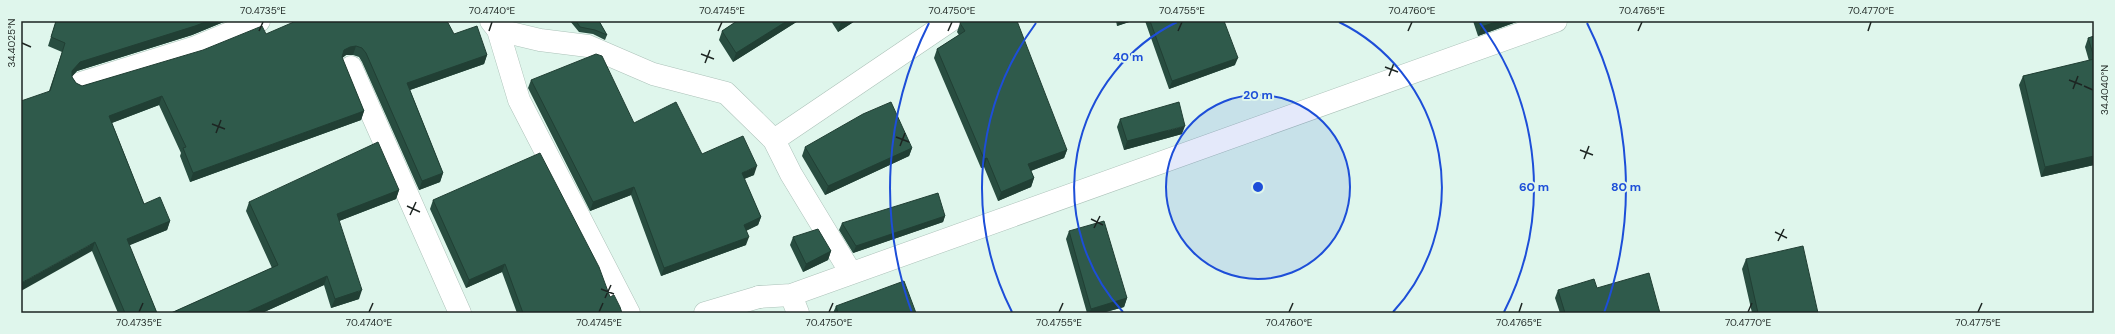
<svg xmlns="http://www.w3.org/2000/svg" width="2115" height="334" viewBox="0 0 2115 334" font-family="'DM Sans',sans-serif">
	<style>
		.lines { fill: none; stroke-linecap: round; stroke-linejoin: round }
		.minor-casing { stroke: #acc2b9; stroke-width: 23 }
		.tertiary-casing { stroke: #acc2b9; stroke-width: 23 }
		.minor { stroke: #fff; stroke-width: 22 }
		.tertiary { stroke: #fff; stroke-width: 22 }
		.wall { fill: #284d40 }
		.shaded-wall { fill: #213f34 }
		.building { fill: #2f5a4b; stroke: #213f34 }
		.ticks { fill: none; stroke: #1d2522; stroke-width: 1.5 }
		.ring { fill: none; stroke: #1d4ed8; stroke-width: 2 }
		.centre { fill: #1d4ed8; stroke: #dff6ec; stroke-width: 2 }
		.ring-label { font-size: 12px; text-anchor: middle; font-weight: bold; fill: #1d4ed8; stroke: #dff6ec; stroke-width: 4; stroke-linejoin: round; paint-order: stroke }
		.neatline { fill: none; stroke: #1d2522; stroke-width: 1.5 }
		.ticks-label { font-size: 10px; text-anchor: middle; fill: #1d2522 }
	</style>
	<rect width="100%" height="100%" fill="#dff6ec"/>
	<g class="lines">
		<!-- minor casing -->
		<g class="minor-casing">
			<path id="minor" d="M491 21 498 30 540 40 588 46 653 74 726 93 774 140 791 174 851 273
				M498 30 519 100 629 313
				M351 67 460 313
				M81 83 196 47 259 21
				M774 140 950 21
				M791 295 798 313
				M759 297 791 295 1556 21"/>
		</g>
		<!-- tertiary casing -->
		<g class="tertiary-casing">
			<path id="tertiary" d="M705 313 759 297"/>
		</g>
		<!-- minor -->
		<use href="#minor" class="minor"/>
		<!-- tertiary -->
		<use href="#tertiary" class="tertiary"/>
	</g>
	<!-- wall -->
	<path class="wall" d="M56 21H226L192 35 77 71 72 76V77L76 83 82 86 266 34H454L487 55 484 64 410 90 443 173 440 182 419 190 362 62 359 57 353 55H346L342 58 364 111 361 120 190 182 180 156 181 153 159 105 112 123 144 204 170 221 167 230 129 245 157 313H118L92 251 49 91 62 52 48 46Z
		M570 21H599L607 35 605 40 593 34 579 32Z
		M737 21H798L733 62 719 40 722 31Z
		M831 21H855L838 32Z
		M1116 21H1132L1117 26Z
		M1145 21H1224L1235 65 1169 89Z
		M1473 21H1519L1478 36Z
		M960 23 1067 150 1064 158 1031 171 1034 178 1031 187 998 201 984 167 981 168 934 58 937 49 959 35 957 32Z
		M2094 36V165L2041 177 2019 85 2023 76 2089 61 2085 47 2088 38Z
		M531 80 634 123 702 154 754 175 744 179 761 217 758 225 746 231V245L661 276 631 195 590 211 528 88Z
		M1120 119 1182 134 1124 150 1117 127Z
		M805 147 912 148 909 156 825 195 802 156Z
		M399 190 396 199 339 221 359 299 331 308 324 285 262 313H171L272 268 246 211 249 202Z
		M433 200 610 297 622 313H517L502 272 466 288 430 209Z
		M945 216 943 222 853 253 839 230 842 223Z
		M1069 231 1127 298 1124 307 1102 313H1087L1066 239Z
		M793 237 831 251 828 260 803 272 790 245Z
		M1746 259 1818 313H1752L1742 269Z
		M1597 288 1660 313H1560L1555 298 1558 290Z
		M836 306 916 313H833Z"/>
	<!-- shaded-wall -->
	<path class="shaded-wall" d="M208 21H226L192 35 77 71 69 80 72 71 80 62Z
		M787 21H798L733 62 736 53Z
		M843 21H855L838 32 841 22Z
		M1119 21H1132L1117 26Z
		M1499 21H1519L1478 36 1481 27Z
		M356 46 353 55H346L341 59 344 50 350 47Z
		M487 55 484 64 404 92 407 83Z
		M1238 58 1235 65 1169 89 1172 81Z
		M162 96 159 105 106 125 109 116Z
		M364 111 361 120 190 182 193 173Z
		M1185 126 1182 134 1124 150 1127 141Z
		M912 148 909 156 825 195 828 186Z
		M1067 150 1064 158 1025 173 1028 164Z
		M2094 156V165L2041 177 2045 167Z
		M987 158 984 167 981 168 984 159Z
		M757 166 754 175 739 181 742 173Z
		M443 173 440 182 419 190 422 181Z
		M1034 178 1031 187 998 201 1001 192Z
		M634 187 631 195 590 211 593 202Z
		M399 190 396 199 334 223 337 214Z
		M945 216 943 222 853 253 856 246Z
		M761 217 758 225 741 233 744 225Z
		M170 221 167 230 123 248 127 239Z
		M749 237 746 245 661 276 664 268Z
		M95 242 92 251 21 291V283Z
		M831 251 828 260 803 272 806 264Z
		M505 264 502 272 466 288 469 280Z
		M327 276 324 285 262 313H245Z
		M362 290 359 299 331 308 335 299Z
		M1127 298 1124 307 1102 313H1089L1091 309Z"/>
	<!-- building -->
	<path class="building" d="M56 21H208L195 26 80 62 72 71V77L76 83 82 86 203 50 262 26 266 34 296 21H447L454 34 477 26 487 55 407 83 443 173 422 181 366 53 362 48 356 46 350 47 344 50 342 57 364 111 193 173 183 148 186 147 162 96 109 116 144 204 160 197 170 221 127 239 157 313H125L95 242 21 283V101L50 91 65 43 51 37Z
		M576 21H599L607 35 595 30 580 27Z
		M737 21H787L736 53 722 31Z
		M961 21H1017L1067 150 1028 164 1034 178 1001 192 987 158 984 159 937 49 965 31 960 23Z
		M1150 21H1224L1238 58 1172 81Z
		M1479 21H1499L1481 27Z
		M2094 36V57L2088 38Z
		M596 54 602 56 634 123 676 102 702 154 743 136 757 166 742 173 761 217 744 225 749 237 664 268 634 187 593 202 531 80Z
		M2094 59V156L2045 167 2023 76Z
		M891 102 912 148 828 186 805 147 863 114Z
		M1179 102 1185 126 1127 141 1120 119Z
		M378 142 399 190 337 214 362 290 335 299 327 276 245 313H171L278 265 249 202Z
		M540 153 599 267 610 297 614 295 620 307 622 313H523L505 264 469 280 433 200Z
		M938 193 945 216 856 246 842 223Z
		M1104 221 1127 298 1091 309 1069 231Z
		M818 229 831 251 806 264 793 237Z
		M1803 246 1818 313H1758L1746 259Z
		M1649 273 1660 313H1565L1558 290 1594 279 1597 288Z
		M904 281 916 313H838L836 306Z"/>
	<!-- ticks -->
	<path class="ticks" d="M259 31 263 22M489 31 492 22M718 31 722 22M948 31 952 22M1178 31 1182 22M1408 31 1412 22M1638 31 1642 22M1868 31 1871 22M22 43 31 47M701 54 714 59M705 63 710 50M1385 67 1398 72M1389 76 1394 63M2069 80 2082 85M2084 86 2093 90M2073 89 2078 76M212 124 225 129M216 133 221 120M896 137 909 142M900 146 905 133M1580 150 1593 155M1584 159 1589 146M407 206 420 212M410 215 416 202M1091 219 1103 225M1094 228 1100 216M1775 232 1787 238M1778 241 1784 229M601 289 614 294M605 298 611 285M139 312 143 303M369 312 373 303M599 312 603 303M829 312 833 303M1059 312 1063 303M1289 312 1293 303M1519 312 1522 303M1748 312 1752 303M1978 312 1982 303"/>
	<!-- distance rings -->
	<circle cx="1258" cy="187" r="92" fill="#1d4ed8" fill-opacity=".12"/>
	<g class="ring">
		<circle cx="1258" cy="187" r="92"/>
		<path d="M1123 312A184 184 0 0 1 1177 22M1339 22A184 184 0 0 1 1393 312"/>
		<path d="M1012 312A276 276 0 0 1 1036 23M1480 23A276 276 0 0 1 1504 312"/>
		<path d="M912 313A368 368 0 0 1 929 23M1587 23A368 368 0 0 1 1604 313"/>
	</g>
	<circle cx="1258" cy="187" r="6" class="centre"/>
	<g class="ring-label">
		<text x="1128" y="61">40 m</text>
		<text x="1258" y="99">20 m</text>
		<text x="1534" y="191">60 m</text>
		<text x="1626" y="191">80 m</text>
	</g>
	<!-- border -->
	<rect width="2115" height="334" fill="none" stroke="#dff6ec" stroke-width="44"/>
	<rect x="22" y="22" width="2071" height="290" class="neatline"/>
	<g class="ticks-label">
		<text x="263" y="14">70.4735°E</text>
		<text x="492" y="14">70.4740°E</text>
		<text x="722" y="14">70.4745°E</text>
		<text x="952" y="14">70.4750°E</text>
		<text x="1182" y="14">70.4755°E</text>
		<text x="1412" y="14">70.4760°E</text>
		<text x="1642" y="14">70.4765°E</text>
		<text x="1871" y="14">70.4770°E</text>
		<text transform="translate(11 43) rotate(-90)" y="4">34.4025°N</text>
		<text transform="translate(2104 90) rotate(-90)" y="4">34.4040°N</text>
		<text x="139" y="326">70.4735°E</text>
		<text x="369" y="326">70.4740°E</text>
		<text x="599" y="326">70.4745°E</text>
		<text x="829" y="326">70.4750°E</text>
		<text x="1059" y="326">70.4755°E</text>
		<text x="1289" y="326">70.4760°E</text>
		<text x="1519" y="326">70.4765°E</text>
		<text x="1748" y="326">70.4770°E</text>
		<text x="1978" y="326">70.4775°E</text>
	</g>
</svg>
